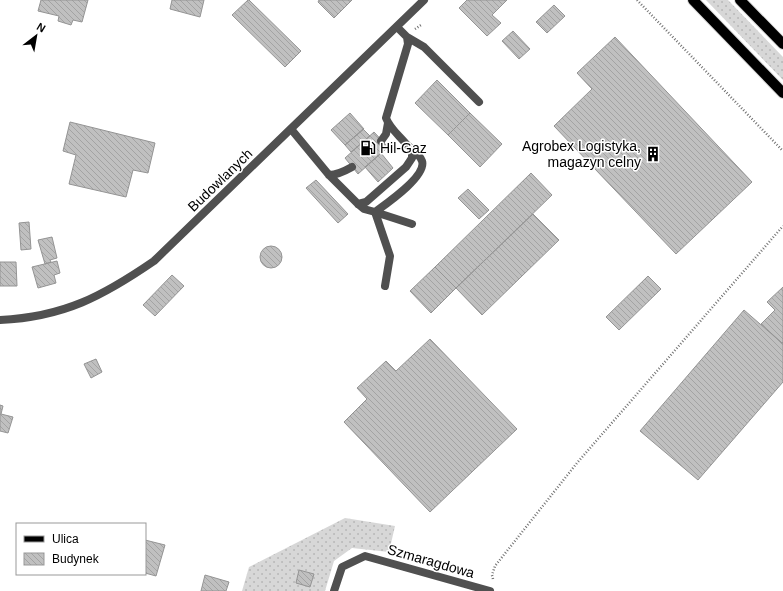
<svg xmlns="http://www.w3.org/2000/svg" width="783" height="591" viewBox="0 0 783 591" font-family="Helvetica,sans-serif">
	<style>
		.grass { fill: url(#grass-dots) }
		.building { fill: url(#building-back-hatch); stroke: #949494 }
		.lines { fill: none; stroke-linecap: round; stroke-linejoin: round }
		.primary-casing { stroke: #dbdbdb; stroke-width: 12 }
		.path { stroke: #727272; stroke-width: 2.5; stroke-dasharray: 1 2; stroke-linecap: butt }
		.service { stroke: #505050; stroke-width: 8 }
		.minor { stroke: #505050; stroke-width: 8 }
		.primary { stroke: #000; stroke-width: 10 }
		.labels { text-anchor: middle; stroke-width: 3; stroke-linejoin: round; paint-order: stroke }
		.poi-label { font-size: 14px; fill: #000; stroke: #fff; text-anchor: end }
		.street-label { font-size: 14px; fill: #000; stroke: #fff }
	</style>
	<defs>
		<pattern id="grass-dots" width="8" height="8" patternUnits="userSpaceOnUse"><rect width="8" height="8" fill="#d7d7d7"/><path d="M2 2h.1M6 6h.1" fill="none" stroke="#b7b7b7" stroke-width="1.8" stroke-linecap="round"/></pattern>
		<pattern id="building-back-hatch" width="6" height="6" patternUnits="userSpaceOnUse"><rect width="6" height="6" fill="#c0c0c0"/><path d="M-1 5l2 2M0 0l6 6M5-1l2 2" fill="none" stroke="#a3a3a3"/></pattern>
	</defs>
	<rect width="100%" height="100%" fill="#fff"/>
	<!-- grass -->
	<path class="grass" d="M706 0H728L783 57V80Z
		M345 518 395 526 389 552 352 548 334 561 325 591H242L249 567Z"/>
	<!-- building -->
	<path class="building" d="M41 0H88L82 22 73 20 71 25 58 21 59 16 38 11Z
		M172 0H204L200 17 170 9Z
		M248 0H249L301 51 285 67 232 15Z
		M319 0H352L334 18 318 2Z
		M467 0H507L492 15 501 23 487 36 459 8Z
		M554 5 565 16 547 33 536 22Z
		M513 31 530 49 519 59 502 41Z
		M615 37 752 182 676 254 554 126 592 89 577 73Z
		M437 80 470 113 448 135 415 103Z
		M350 113 364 129 345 145 331 130Z
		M470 113 502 144 480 167 448 135Z
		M70 122 155 143 148 173 133 170 126 197 69 184 76 155 63 151Z
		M363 129 370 136 351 152 345 145Z
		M374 132 388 147 358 174 345 158Z
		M381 153 393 168 378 182 365 167Z
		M531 173 552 195 456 288 435 267Z
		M316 180 348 214 338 223 306 188Z
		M468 189 489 210 479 219 458 198Z
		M533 214 559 240 482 315 456 288Z
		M29 222 31 249 21 250 19 223Z
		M52 237 57 258 50 260 51 262 45 264 38 240Z
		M260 257a11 11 0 1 1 22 0a11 11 0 1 1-22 0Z
		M57 261 60 273 54 275 56 283 38 288 32 267Z
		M0 262H16L17 286H0Z
		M435 267 456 288 431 313 410 291Z
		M172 275 184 286 155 316 143 305Z
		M648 276 661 289 619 330 606 317Z
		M783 287V342L782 343 761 324 775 310 767 302Z
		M744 310 783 344V382L698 480 640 431Z
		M430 339 517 429 430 512 344 422 367 399 357 388 386 361 396 371Z
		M96 359 102 372 91 378 84 364Z
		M0 405 3 406 1 414 13 417 8 433 0 431Z
		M145 540 165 545 156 576 145 573Z
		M299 570 314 574 310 587 296 583Z
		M205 575 229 582 226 591H201Z"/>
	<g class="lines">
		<!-- primary casing -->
		<g class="primary-casing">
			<path id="primary" d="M693 0 783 93
				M740 0 783 44"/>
		</g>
		<!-- path -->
		<path class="path" d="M637 0 783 151
			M415 29 421 25
			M493 579 492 575 495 566 577 463 783 226"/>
		<!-- service -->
		<path class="service" d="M407 37 424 47 479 102
			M291 129 329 175 358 204 364 209 375 212C386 204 427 176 422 161 420 155 412 149 407 145 400 136 390 129 386 118L408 44 407 37 397 27
			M381 141 386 134 388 123
			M329 175C337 175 345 171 352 167
			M358 204 366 202 406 167 412 158V150
			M375 212 390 256 385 286
			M375 212 412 224"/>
		<!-- minor -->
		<path class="minor" d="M0 320C64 317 103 296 154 261L424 0
			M334 591 342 567 365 556 490 591"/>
		<!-- primary -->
		<use href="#primary" class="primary"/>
	</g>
	<!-- icons -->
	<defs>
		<g id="fuel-bare" transform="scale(1.2)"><path d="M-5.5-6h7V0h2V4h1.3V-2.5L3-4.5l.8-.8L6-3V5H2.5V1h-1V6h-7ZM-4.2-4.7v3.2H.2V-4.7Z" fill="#000" stroke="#fff" stroke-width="2.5" paint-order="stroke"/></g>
		<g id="building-bare" transform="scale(1.2)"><path d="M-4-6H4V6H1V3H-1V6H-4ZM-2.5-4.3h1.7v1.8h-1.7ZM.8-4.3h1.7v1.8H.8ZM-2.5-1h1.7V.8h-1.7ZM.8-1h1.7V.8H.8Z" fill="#000" stroke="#fff" stroke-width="2.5" paint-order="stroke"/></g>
	</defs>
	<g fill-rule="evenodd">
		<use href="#fuel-bare" x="368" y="148"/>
		<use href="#building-bare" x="653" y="154"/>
	</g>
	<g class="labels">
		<!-- poi labels -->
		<g class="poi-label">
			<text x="641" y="151">Agrobex Logistyka,<tspan x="641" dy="16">magazyn celny</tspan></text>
			<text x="380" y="153" text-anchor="start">Hil-Gaz</text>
		</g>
		<!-- street labels -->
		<g class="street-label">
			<text transform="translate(220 180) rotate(-44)" y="5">Budowlanych</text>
			<text transform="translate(431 561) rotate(16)" y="5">Szmaragdowa</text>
		</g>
	</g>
	<!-- legend -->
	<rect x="16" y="523" width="130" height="52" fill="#ffffff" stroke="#999999"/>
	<rect x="24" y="536" width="20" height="6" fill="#000000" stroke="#999999"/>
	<text x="52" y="543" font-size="12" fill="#000000">Ulica</text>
	<rect x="24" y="553" width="20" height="12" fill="url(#building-back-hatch)" stroke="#999999"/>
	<text x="52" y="563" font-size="12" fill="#000000">Budynek</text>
	<!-- north arrow -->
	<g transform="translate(36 36) rotate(31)" stroke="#ffffff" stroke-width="3" paint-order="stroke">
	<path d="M0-3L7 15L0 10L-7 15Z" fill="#000000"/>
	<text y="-6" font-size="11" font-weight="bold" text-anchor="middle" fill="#000000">N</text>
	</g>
</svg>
